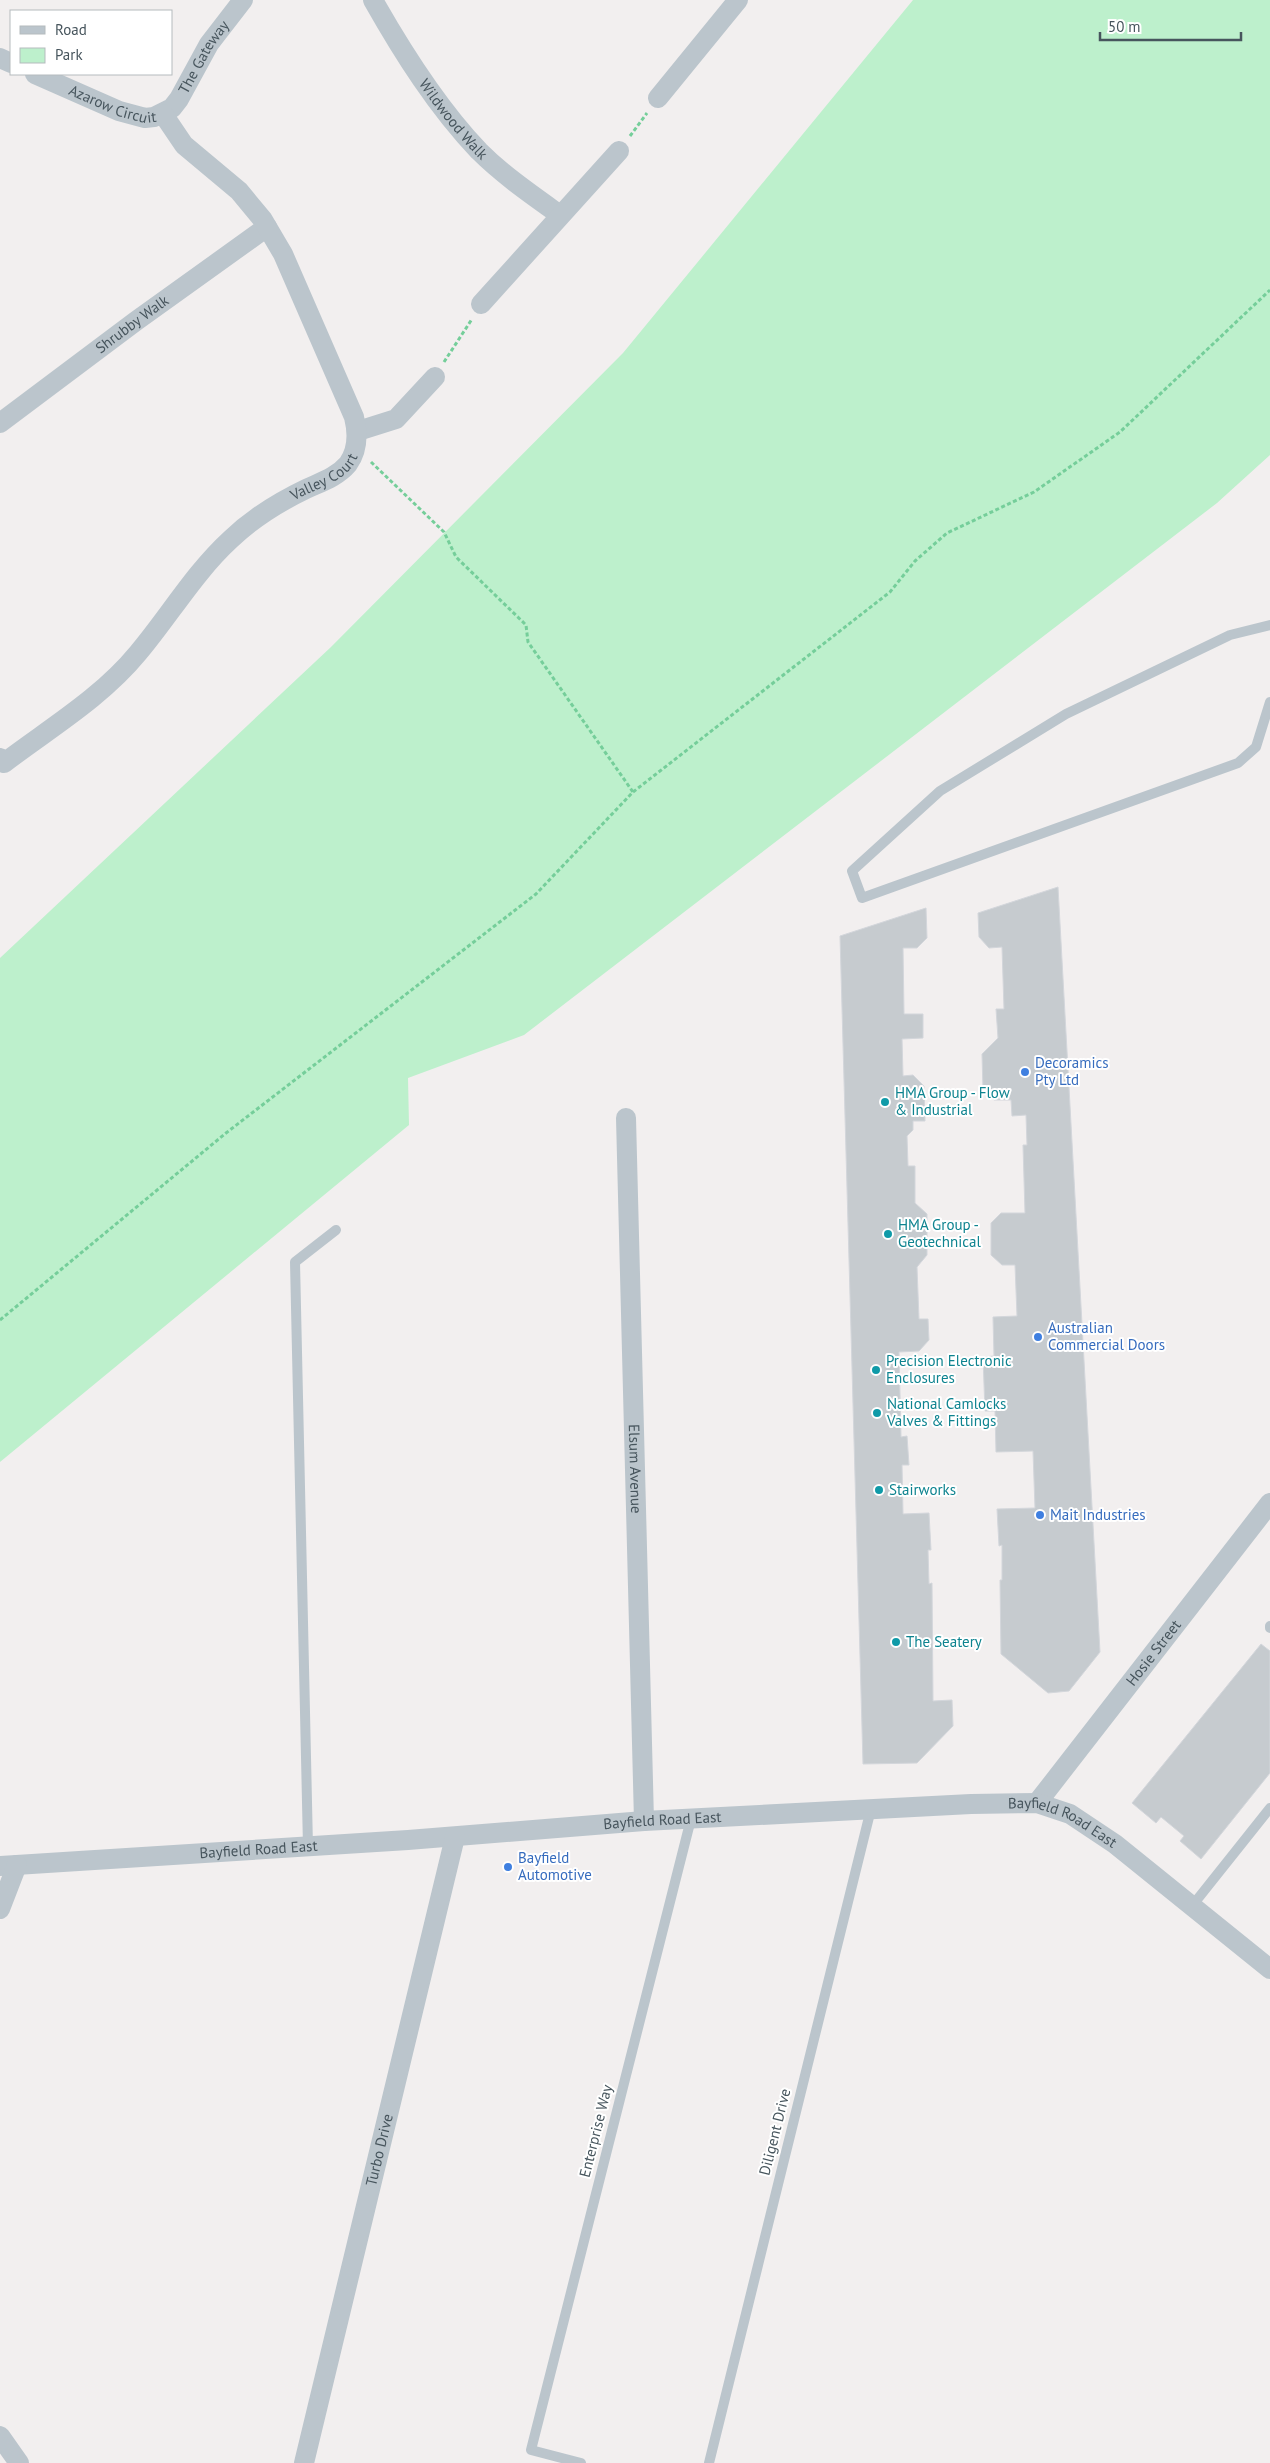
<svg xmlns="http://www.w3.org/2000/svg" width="1270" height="2463" viewBox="0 0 1270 2463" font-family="'PT Sans',sans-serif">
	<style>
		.green { fill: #bdf0cc }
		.building { fill: #c6cbcf; stroke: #d3d6db }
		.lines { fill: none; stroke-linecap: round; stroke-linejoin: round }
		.path { stroke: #75ce9a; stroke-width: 3; stroke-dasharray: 4 2.5; stroke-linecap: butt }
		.lane { stroke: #bbc5cc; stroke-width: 10 }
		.street { stroke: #bbc5cc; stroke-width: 20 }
		.shop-dot { fill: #3f7fe0; stroke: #fff; stroke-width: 2 }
		.culture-dot { fill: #0f9aa8; stroke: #fff; stroke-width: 2 }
		.labels { text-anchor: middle; stroke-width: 4; stroke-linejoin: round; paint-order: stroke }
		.street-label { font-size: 15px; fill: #47555d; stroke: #fff }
		.shop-label { font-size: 15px; fill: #366cbe; stroke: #fff; text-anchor: start }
		.culture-label { font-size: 15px; fill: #0d838f; stroke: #fff; text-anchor: start }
	</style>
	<rect width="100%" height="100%" fill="#f2efef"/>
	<!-- green -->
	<path class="green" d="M913 0H1270V455L1217 503 524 1035 408 1078 409 1125 0 1462V958L331 647 623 353Z"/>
	<!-- building -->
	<path class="building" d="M1058 887 1100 1652 1069 1691 1048 1693 1001 1654 1000 1580H1002V1545L999 1546 997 1509 1035 1508 1033 1451 996 1452 995 1411H985L983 1357 994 1356 993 1317 1017 1316 1015 1265H1002L991 1255V1223L1001 1213H1025L1023 1145H1027L1026 1115 1012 1116 1011 1100H994L983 1090 982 1054 998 1038 996 1009H1004L1002 947 989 948 979 937 978 913Z
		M926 908 927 938 917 948H903L904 1014H923V1038L902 1039 903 1076 913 1075 924 1086 925 1121H913V1130L907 1136 908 1166H915V1203L927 1214V1255L917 1267 919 1319H928L929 1340 919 1351 899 1352 901 1437 907 1436 909 1465H902L903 1514 929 1513 931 1550H928L929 1584 932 1583 933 1701 952 1700 953 1726 917 1763 863 1764 840 936Z
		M1261 1644 1270 1651V1773L1201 1859 1180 1841 1184 1836 1161 1817 1156 1823 1132 1803Z"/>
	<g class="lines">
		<!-- path -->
		<path class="path" d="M630 136 647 113
			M444 362 472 319
			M371 462 444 532 456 557 526 625 528 642 633 792
			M0 1320 226 1133 536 894 633 792 890 592 915 561 947 533 1034 492 1120 432 1270 290"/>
		<!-- lane -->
		<path class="lane" d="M1270 625 1230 635 1066 714 940 791 852 871 862 898 1238 763 1256 747 1270 702
			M1270 1626V1628
			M308 1847 295 1262 336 1230
			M1192 1906 1270 1808
			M581 2463 531 2450 691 1819
			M709 2463 871 1809"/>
		<!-- street -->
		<g class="street">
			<path id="s1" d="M373 0C403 53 437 107 479 151 503 175 532 195 560 215"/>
			<path d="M0 58 11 63"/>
			<path id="s2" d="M35 74 119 111 145 118 154 117 172 108 179 99 209 44 243 0"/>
			<path d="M658 98 738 0"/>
			<path d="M481 304 619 151"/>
			<path id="s3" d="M0 423 136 321 267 227"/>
			<path d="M358 431 396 419 435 377"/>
			<path id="s4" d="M0 758 4 763C50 728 101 698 138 653 170 615 194 573 231 539 253 518 279 502 306 489 321 482 337 477 348 464 358 450 358 433 354 417L283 254 263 220 239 191 184 145 163 114"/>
			<path id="s5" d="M626 1118 644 1821"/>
			<path id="s6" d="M1037 1803 1270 1503"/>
			<path id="s7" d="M0 1866 408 1840 644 1821 971 1804 1037 1803 1070 1814 1115 1844 1270 1969"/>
			<path d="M0 1909 17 1865"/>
			<path d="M0 2436 19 2463"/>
			<path id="s8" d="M304 2463 455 1837"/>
		</g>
	</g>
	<!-- markers -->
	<g class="shop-dot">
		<circle cx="1025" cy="1072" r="5"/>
		<circle cx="1038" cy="1337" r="5"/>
		<circle cx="1040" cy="1515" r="5"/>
		<circle cx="508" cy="1867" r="5"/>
	</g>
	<g class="culture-dot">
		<circle cx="885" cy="1102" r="5"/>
		<circle cx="888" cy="1234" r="5"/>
		<circle cx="876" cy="1370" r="5"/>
		<circle cx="877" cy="1413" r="5"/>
		<circle cx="879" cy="1490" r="5"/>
		<circle cx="896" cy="1642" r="5"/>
	</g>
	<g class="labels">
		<!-- street labels -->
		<g class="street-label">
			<text dy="5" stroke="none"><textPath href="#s2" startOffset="208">The Gateway</textPath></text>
			<text dy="5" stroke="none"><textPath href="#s2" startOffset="84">Azarow Circuit</textPath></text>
			<text dy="5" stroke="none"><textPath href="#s1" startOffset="144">Wildwood Walk</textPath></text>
			<text dy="5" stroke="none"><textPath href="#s3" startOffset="165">Shrubby Walk</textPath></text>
			<text dy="5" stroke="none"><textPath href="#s4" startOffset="440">Valley Court</textPath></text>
			<text dy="5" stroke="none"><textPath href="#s5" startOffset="351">Elsum Avenue</textPath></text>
			<text dy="5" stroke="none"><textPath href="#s6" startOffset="190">Hosie Street</textPath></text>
			<text dy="5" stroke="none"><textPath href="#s7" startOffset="664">Bayfield Road East</textPath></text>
			<text dy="5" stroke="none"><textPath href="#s7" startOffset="1069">Bayfield Road East</textPath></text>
			<text dy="5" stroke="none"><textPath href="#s7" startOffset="259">Bayfield Road East</textPath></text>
			<text transform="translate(596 2131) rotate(-76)" y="5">Enterprise Way</text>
			<text transform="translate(775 2132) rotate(-76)" y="5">Diligent Drive</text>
			<text dy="5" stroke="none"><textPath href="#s8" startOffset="322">Turbo Drive</textPath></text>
		</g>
		<!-- shop labels -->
		<g class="shop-label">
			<text x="1035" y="1068">Decoramics<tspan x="1035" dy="17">Pty Ltd</tspan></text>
			<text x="1048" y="1333">Australian<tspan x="1048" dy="17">Commercial Doors</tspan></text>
			<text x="1050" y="1520">Mait Industries</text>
			<text x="518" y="1863">Bayfield<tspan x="518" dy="17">Automotive</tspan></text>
		</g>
		<!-- culture labels -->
		<g class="culture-label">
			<text x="895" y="1098">HMA Group - Flow<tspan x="895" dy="17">&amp; Industrial</tspan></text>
			<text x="898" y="1230">HMA Group -<tspan x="898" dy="17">Geotechnical</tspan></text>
			<text x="886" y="1366">Precision Electronic<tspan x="886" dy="17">Enclosures</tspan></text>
			<text x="887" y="1409">National Camlocks<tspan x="887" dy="17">Valves &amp; Fittings</tspan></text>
			<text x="889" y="1495">Stairworks</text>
			<text x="906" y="1647">The Seatery</text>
		</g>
	</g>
	<!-- legend -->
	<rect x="10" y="10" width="162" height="65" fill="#ffffff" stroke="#b5bbbe"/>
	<rect x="20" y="26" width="25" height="8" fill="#bbc5cc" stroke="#b5bbbe"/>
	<text x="55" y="35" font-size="15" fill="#47555d">Road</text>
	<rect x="20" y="48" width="25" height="15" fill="#bdf0cc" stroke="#b5bbbe"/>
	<text x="55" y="60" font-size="15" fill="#47555d">Park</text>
	<!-- scale -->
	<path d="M1100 32v8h141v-8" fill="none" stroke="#47555d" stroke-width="2.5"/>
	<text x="1108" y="32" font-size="15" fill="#47555d" stroke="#ffffff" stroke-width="4" paint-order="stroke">50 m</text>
</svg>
